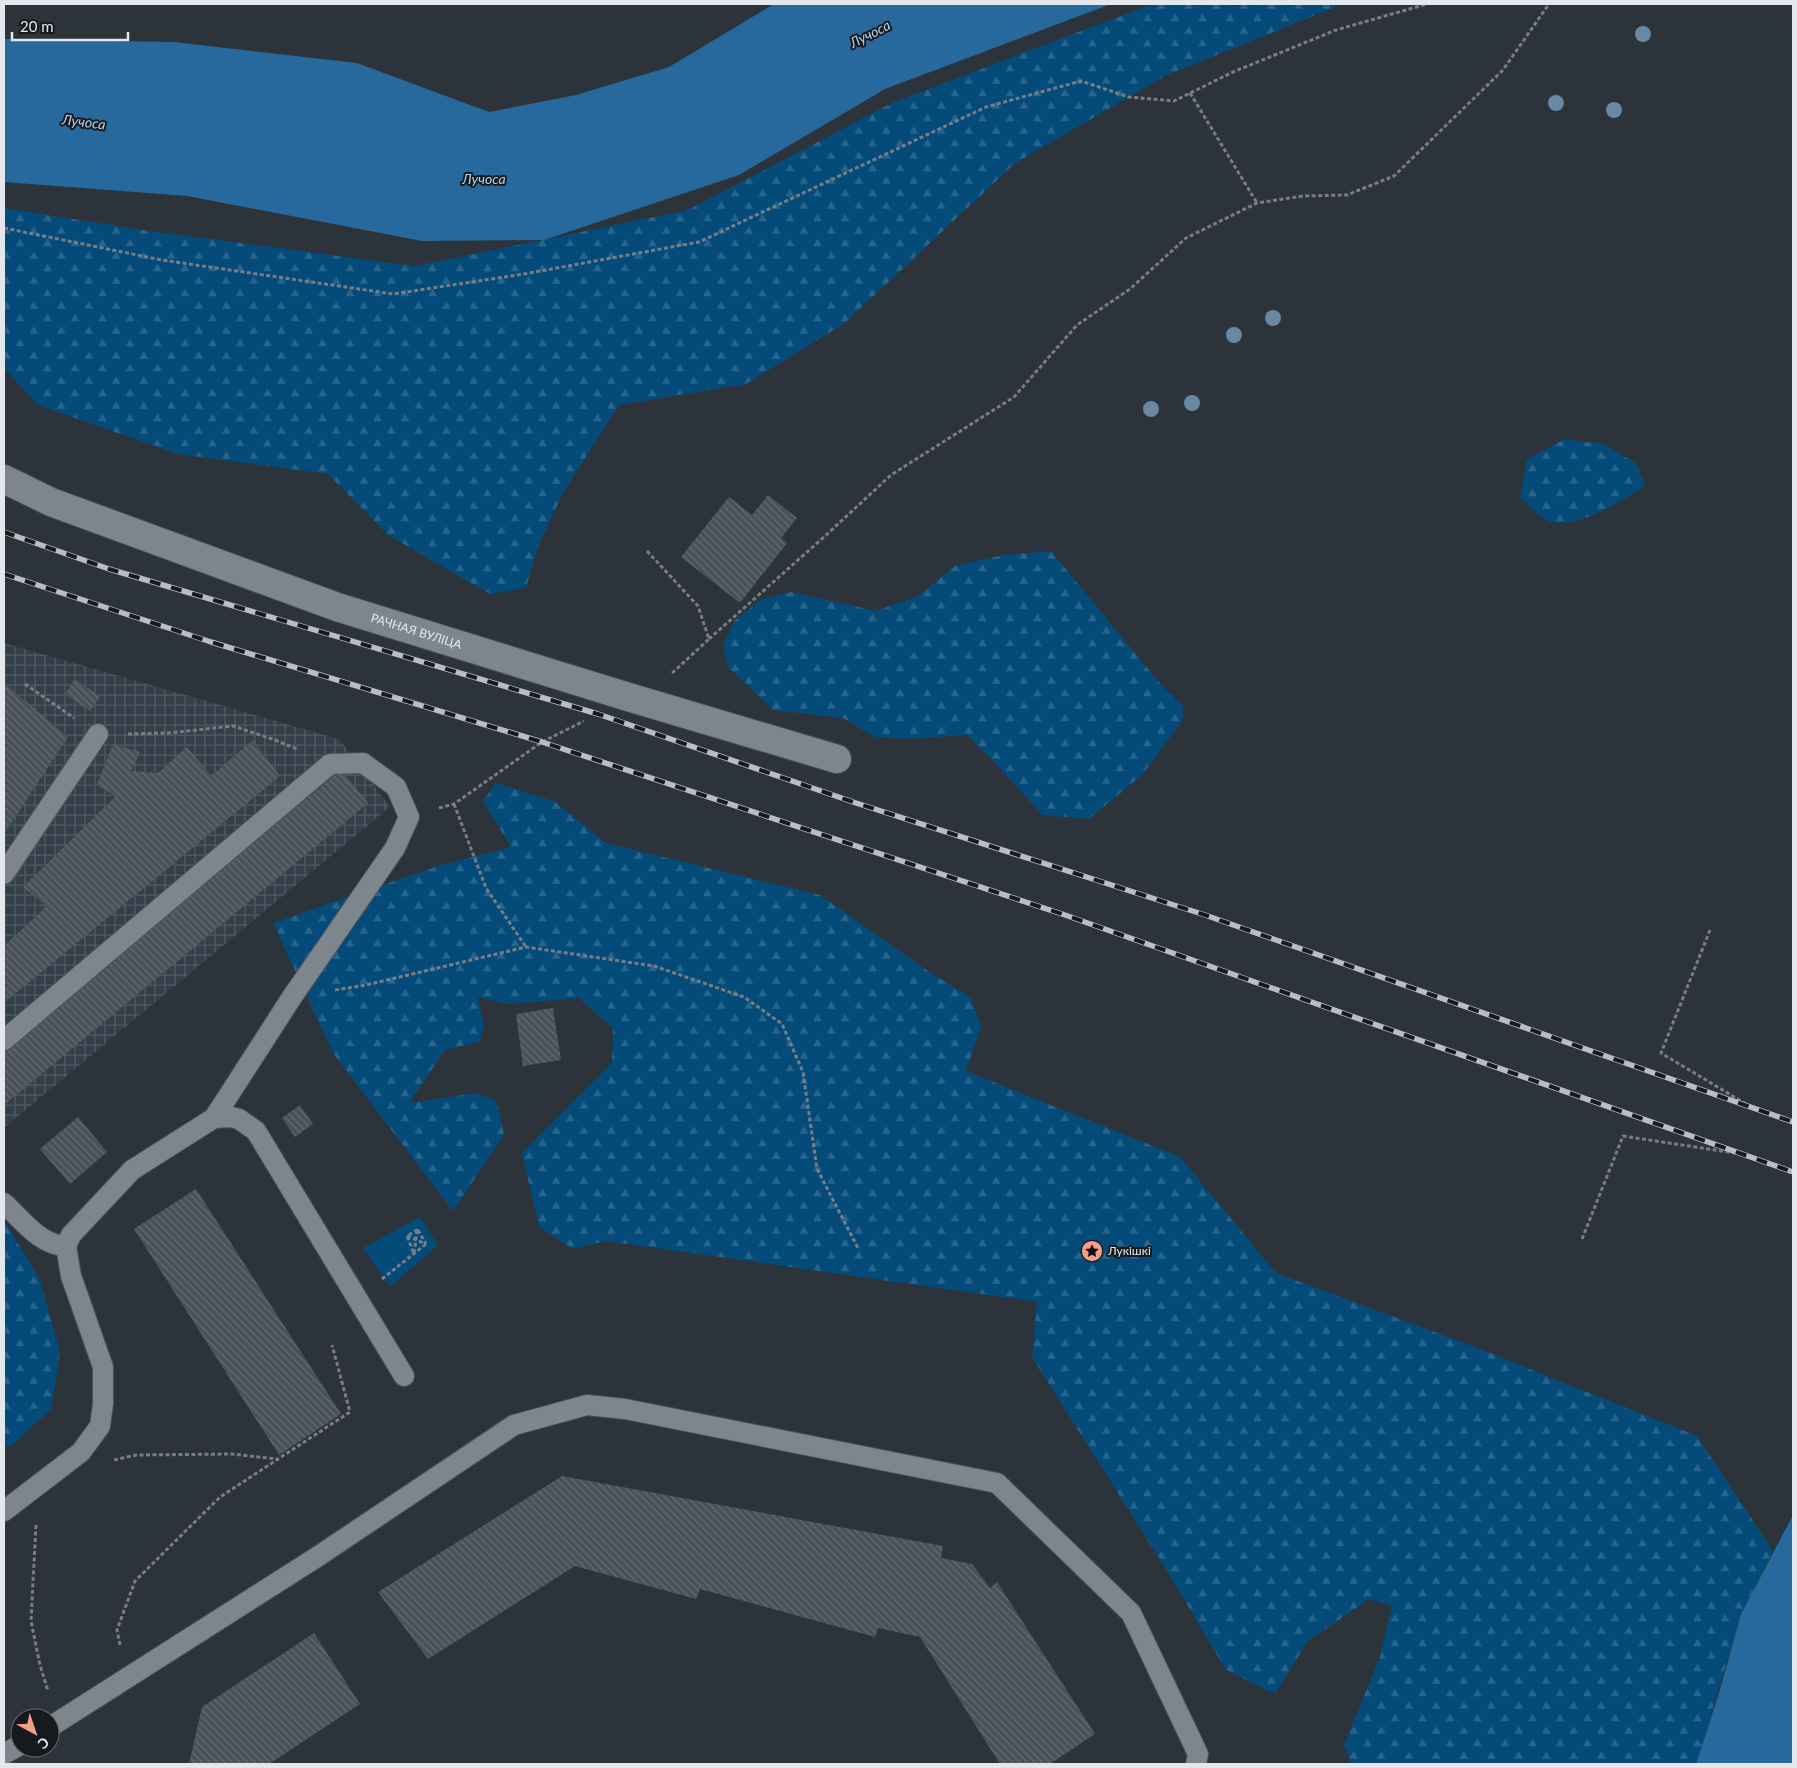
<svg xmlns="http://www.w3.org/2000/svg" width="1797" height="1768" viewBox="0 0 1797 1768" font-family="Lato,sans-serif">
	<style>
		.industrial { fill: url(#industrial-grid) }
		.forest { fill: url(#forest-firs) }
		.park { fill: #044b79 }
		.water { fill: #27699c }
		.building { fill: url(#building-back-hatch) }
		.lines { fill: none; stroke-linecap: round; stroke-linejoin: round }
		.service-casing { stroke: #4a5056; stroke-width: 22 }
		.minor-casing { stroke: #4a5056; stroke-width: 30 }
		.path { stroke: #797e85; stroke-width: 3; stroke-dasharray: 4 2.5; stroke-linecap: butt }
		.service { stroke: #7d868d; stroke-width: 20 }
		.minor { stroke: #7d868d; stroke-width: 28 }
		.rail-casing { stroke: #babec4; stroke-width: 5.5 }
		.rail { stroke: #171a1d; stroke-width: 4; stroke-dasharray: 11; stroke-linecap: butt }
		.tree { fill: #6a88a3 }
		.labels { text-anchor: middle; stroke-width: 4; stroke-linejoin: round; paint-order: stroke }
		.street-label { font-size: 12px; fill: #e4e8ed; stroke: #171a1d }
		.poi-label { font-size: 12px; fill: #e4e8ed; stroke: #171a1d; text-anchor: start }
		.water-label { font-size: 14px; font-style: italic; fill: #b3d3f1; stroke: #171a1d }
	</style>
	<defs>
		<pattern id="industrial-grid" width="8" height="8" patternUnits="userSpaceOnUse" patternTransform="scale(1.25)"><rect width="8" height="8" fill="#343f4a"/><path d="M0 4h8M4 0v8" fill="none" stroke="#515b64"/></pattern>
		<pattern id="forest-firs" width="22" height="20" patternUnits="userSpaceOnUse" patternTransform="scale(1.25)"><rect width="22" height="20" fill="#044b79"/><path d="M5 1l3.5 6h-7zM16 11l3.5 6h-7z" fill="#28658c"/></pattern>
		<pattern id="building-back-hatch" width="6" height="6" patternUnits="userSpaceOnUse" patternTransform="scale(1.25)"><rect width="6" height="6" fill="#4a5259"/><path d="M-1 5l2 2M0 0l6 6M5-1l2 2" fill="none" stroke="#646b71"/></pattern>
	</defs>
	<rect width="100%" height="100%" fill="#2c333a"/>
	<!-- industrial -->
	<path class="industrial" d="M4 643 339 739 390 807 4 1128Z"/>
	<!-- forest -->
	<path class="forest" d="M1152 4H1343L1167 75 1014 164 845 323 746 384 619 405 564 491 539 544 526 588 490 594 388 535 328 474 178 454 38 405 4 368V208L149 231 415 266 688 210 892 103Z
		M1565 439 1603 444 1636 463 1645 486C1622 500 1573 533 1546 520 1538 516 1527 503 1520 497L1527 459Z
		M1051 551 1162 686 1184 707 1182 721 1142 775 1089 819 1042 815 1000 768 967 735 909 739 875 737 843 718 773 710 728 667 723 646 734 621 762 599 791 592 876 611 918 596 955 566 1003 555Z
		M496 783 554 801 606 843 820 895 928 971 971 998 981 1027 966 1071 1180 1157 1276 1273 1475 1347 1697 1436 1773 1551 1741 1614 1700 1752 1698 1764H1351L1344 1745 1380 1657 1392 1606 1369 1599 1308 1641 1275 1694 1226 1670 1164 1566 1032 1357 1037 1302 606 1241 573 1249 539 1227 522 1153 612 1063 613 1028 579 998 507 1004 478 997 484 1027 480 1042 445 1050 409 1103 477 1093 497 1101 504 1135 453 1211 333 1053 273 923 438 866 511 847 483 801Z
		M4 1220 40 1280 60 1352 51 1409 10 1447 4 1446Z"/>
	<!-- park -->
	<path class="park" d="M420 1217 438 1245 390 1287 363 1248Z"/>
	<!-- water -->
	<path class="water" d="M774 4H1111L885 89 739 175 544 240 422 241 187 196 4 182V39L174 42 357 63 489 112 576 95 669 67Z
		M1793 1515V1764H1696L1719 1693 1741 1614Z"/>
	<!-- building -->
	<path class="building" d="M768 495 797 518 781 538 787 543 740 603 681 557 729 497 752 515Z
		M75 679 100 697 90 711 65 694Z
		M4 683 68 737 4 834Z
		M253 740 280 776 4 1003V946L47 906 23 887 116 796 97 785 113 744 140 752 131 771 158 773 187 747 211 776Z
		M341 770 368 803 4 1105V1050Z
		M553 1008 561 1060 523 1066 516 1014Z
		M300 1105 313 1124 295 1137 282 1118Z
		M78 1117 107 1152 70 1184 40 1149Z
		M196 1189 341 1414 279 1455 134 1229Z
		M562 1476 943 1546 941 1558 972 1564 990 1588 997 1582 1095 1734 1050 1764H1000L920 1637 878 1628 875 1637 700 1589 696 1599 575 1566 428 1659 378 1592Z
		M314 1633 360 1704 269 1764H189L202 1707Z"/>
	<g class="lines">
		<!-- service casing -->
		<g class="service-casing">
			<path id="service" d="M4 874 98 734
				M4 1040 330 764 363 763 396 787 409 817 395 848 292 997 214 1118
				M4 1203C22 1220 40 1245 66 1246
				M4 1511 81 1452 100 1426 103 1404V1367L71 1276 66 1246 71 1235 132 1170 214 1118 231 1117 239 1119 256 1131 404 1376
				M50 1727 317 1557 514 1425 587 1405 625 1409 997 1483 1131 1613 1198 1754 1196 1764
				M4 1754 20 1745"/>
		</g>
		<!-- minor casing -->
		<g class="minor-casing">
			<g id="minor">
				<path id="s1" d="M4 479 51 502 337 607 625 696 837 759"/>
			</g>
		</g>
		<!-- path -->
		<path class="path" d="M1190 93 1257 203
			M4 228 162 260 393 294 524 274 699 242 986 107 1081 81 1129 97 1174 101 1233 72 1336 30 1427 4
			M647 551 698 606 709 639 671 674
			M709 639 824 537 891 475 1014 397 1077 325 1130 289 1186 238 1257 203 1303 196 1347 195 1394 176 1503 70 1549 4
			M25 684 74 718
			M128 734 169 733 233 726 275 740 299 750
			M454 804 486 888 526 947
			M439 808 454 804 542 742 584 721
			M1710 930 1661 1053 1756 1110
			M335 990 366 985 526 947 654 966 744 997 782 1024 803 1072 817 1169 858 1248
			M417 1230 414 1254 407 1236Z
			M418 1230 426 1244
			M407 1236 426 1244
			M1582 1239 1623 1136 1741 1154
			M382 1279 426 1244
			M114 1460 136 1455 232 1454 277 1459
			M36 1525 31 1621 40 1665 48 1691
			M120 1645 117 1630 135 1581 220 1497 350 1412 332 1345"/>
		<!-- service -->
		<use href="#service" class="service"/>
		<!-- minor -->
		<use href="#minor" class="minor"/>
		<!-- rail casing -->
		<g class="rail-casing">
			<path id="rail" d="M4 532 109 569 598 714 856 803 1205 915 1793 1122
				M4 574 211 642 542 742 1065 915 1793 1172"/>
		</g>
		<!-- rail -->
		<use href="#rail" class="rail"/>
	</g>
	<!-- trees -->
	<g class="tree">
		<circle cx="1643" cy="34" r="8"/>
		<circle cx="1556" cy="103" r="8"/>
		<circle cx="1614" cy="110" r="8"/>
		<circle cx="1273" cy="318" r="8"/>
		<circle cx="1234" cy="335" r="8"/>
		<circle cx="1192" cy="403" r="8"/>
		<circle cx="1151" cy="409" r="8"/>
	</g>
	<!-- icons -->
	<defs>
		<g id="sight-disc" transform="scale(1.125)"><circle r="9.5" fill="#f49e87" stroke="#171a1d"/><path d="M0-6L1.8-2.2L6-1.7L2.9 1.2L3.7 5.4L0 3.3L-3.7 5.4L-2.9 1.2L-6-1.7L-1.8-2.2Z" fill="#111"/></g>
	</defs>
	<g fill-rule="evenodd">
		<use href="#sight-disc" x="1092" y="1251"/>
	</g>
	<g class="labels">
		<!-- street labels -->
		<g class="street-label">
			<text dy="4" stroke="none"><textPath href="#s1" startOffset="440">РАЧНАЯ ВУЛІЦА</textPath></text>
		</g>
		<!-- poi labels -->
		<g class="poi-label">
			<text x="1108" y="1255">Лукішкі</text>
		</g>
		<!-- water labels -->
		<g class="water-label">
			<text transform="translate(870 34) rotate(-27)" y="5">Лучоса</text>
			<text transform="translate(84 122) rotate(7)" y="5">Лучоса</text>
			<text x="484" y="184">Лучоса</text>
		</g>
	</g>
	<!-- border -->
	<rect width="1797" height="1768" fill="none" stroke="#e4e8ed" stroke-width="10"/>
	<!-- north arrow -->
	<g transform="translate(35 1733) rotate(140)"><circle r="24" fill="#171a1d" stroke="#696c70"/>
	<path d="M0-4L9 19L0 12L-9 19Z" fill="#f49e87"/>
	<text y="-8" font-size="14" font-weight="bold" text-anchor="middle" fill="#e4e8ed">С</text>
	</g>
	<!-- scale -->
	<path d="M12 32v8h116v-8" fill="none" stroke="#e4e8ed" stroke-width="2.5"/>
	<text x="20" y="32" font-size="15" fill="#e4e8ed" stroke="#171a1d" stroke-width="4" paint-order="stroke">20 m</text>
</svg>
